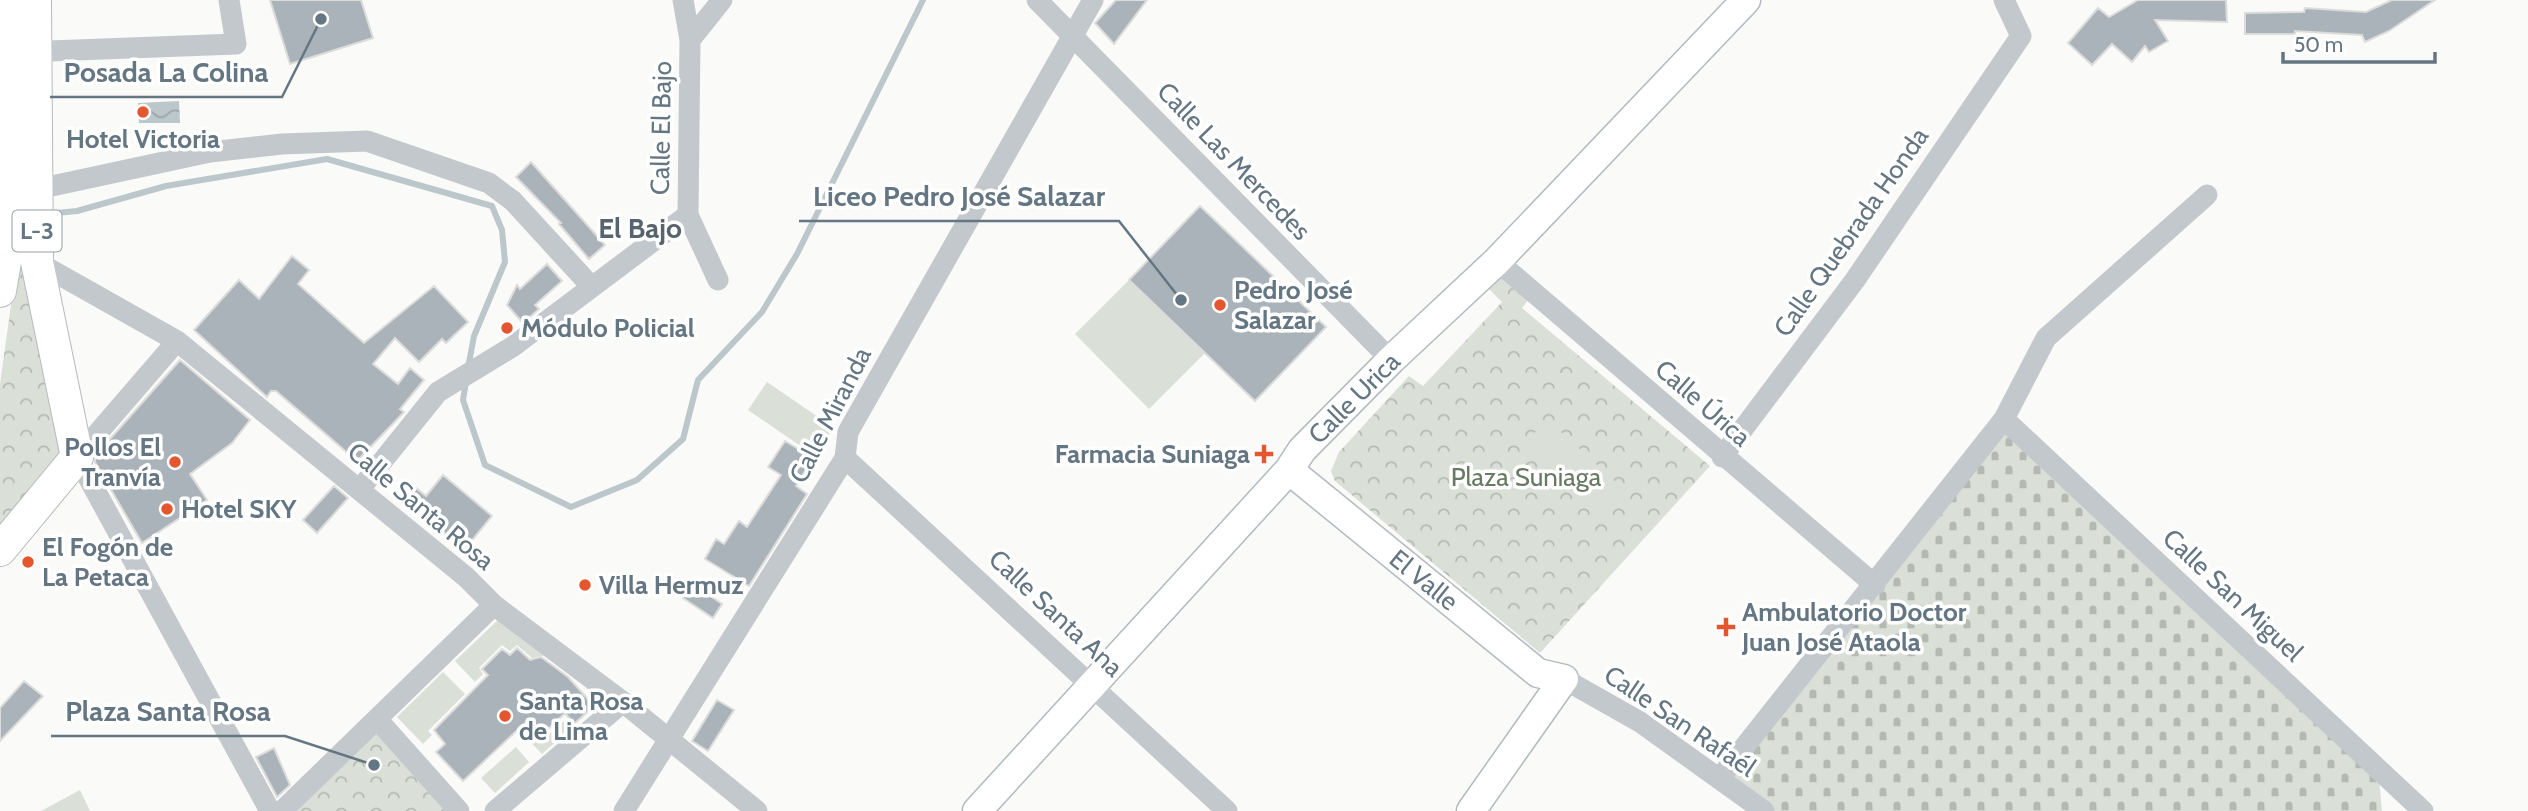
<svg xmlns="http://www.w3.org/2000/svg" width="2528" height="811" viewBox="0 0 2528 811" font-family="Cabin,sans-serif">
	<style>
		.forest { fill: url(#forest-crowns) }
		.cemetery { fill: url(#cemetery-stones) }
		.garden { fill: #dadfd7 }
		.water { fill: url(#water-waves) }
		.lines { fill: none; stroke-linecap: round; stroke-linejoin: round }
		.stream { stroke: #bbc7cb; stroke-width: 6 }
		.building { fill: #aab3b9; stroke: #dcdcda; stroke-width: 2 }
		.secondary-casing { stroke: #b3babf; stroke-width: 31 }
		.primary-casing { stroke: #b5babe; stroke-width: 34 }
		.minor { stroke: #c3c8cc; stroke-width: 21 }
		.secondary { stroke: #fff; stroke-width: 28 }
		.primary { stroke: #fff; stroke-width: 32 }
		.poi-dot { fill: #e4572e; stroke: #fff; stroke-width: 2.5 }
		.labels { text-anchor: middle; stroke-width: 7; stroke-linejoin: round; paint-order: stroke }
		.shield { fill: #fff; stroke: #939fa8; stroke-width: 2 }
		.shield-label { font-size: 24px; font-weight: bold; fill: #657683 }
		.street-label { font-size: 26px; fill: #657683; stroke: #fff }
		.poi-label { font-size: 26px; font-weight: bold; fill: #657683; stroke: #fff; text-anchor: start }
		.park-label { font-size: 26px; fill: #687a64; stroke: #fff }
		.neighbourhood-label { font-size: 28px; font-weight: bold; fill: #57646e; stroke: #fff }
		.leader { fill: none; stroke: #657683; stroke-width: 2.5 }
		.callout-dot { fill: #657683; stroke: #fff; stroke-width: 2.5 }
		.callout-label { font-size: 28px; text-anchor: middle; font-weight: bold; fill: #657683; stroke: #fff; stroke-width: 7; stroke-linejoin: round; paint-order: stroke }
	</style>
	<defs>
		<pattern id="forest-crowns" width="20" height="18" patternUnits="userSpaceOnUse" patternTransform="scale(1.75)"><rect width="20" height="18" fill="#dadfd7"/><path d="M2 6a3 3 0 1 1 6 0M12 15a3 3 0 1 1 6 0" fill="none" stroke="#b4b9b4"/></pattern>
		<pattern id="cemetery-stones" width="16" height="16" patternUnits="userSpaceOnUse" patternTransform="scale(1.75)"><rect width="16" height="16" fill="#dadfd7"/><path d="M2 7V4a2 2 0 0 1 4 0v3zM10 15v-3a2 2 0 0 1 4 0v3z" fill="#b4b9b4"/></pattern>
		<pattern id="water-waves" width="16" height="10" patternUnits="userSpaceOnUse" patternTransform="scale(1.75)"><rect width="16" height="10" fill="#bbc7cb"/><path d="M0 5q4-4 8 0t8 0" fill="none" stroke="#9ca6aa"/></pattern>
	</defs>
	<rect width="100%" height="100%" fill="#fafaf8"/>
	<!-- forest -->
	<path class="forest" d="M22 226 67 456 0 532V384Z
		M1502 271 1531 296 1522 308 1710 466 1540 653 1335 481 1331 471 1339 452 1409 376 1423 386 1502 302 1488 288Z
		M377 719 459 811H282Z"/>
	<!-- cemetery -->
	<path class="cemetery" d="M2004 419 2378 769 2382 811H1764L1719 779Z"/>
	<!-- garden -->
	<path class="garden" d="M1129 280 1205 353 1149 409 1075 334Z
		M767 382 834 428 815 456 748 410Z
		M1547 419 1621 487 1596 515 1521 448Z
		M500 618 545 655 532 658 517 645 510 651 502 645 479 668 483 674 475 682 455 661Z
		M443 672 465 694 428 731 432 735 423 744 397 717Z
		M564 721 571 728 542 754 524 735 532 728 543 739Z
		M516 747 529 762 495 793 481 778Z
		M80 790 90 811H41Z"/>
	<!-- water -->
	<path class="water" d="M179 101 180 123H139L138 103Z"/>
	<g class="lines">
		<!-- stream -->
		<path class="stream" d="M46 214 77 211 166 186 327 159 492 206 502 230 505 262 474 336 468 368
			M466 382 463 400 485 465 571 507 637 480 683 439 698 380 762 312 797 254 923 0"/>
	</g>
	<!-- building -->
	<path class="building" d="M270 0H361L373 38 290 64Z
		M1116 0H1147L1114 44 1095 23Z
		M2138 0H2226L2227 22 2155 20 2168 41 2149 52 2145 46 2132 62 2112 44 2092 65 2068 43 2098 8 2109 17Z
		M2392 0H2435L2389 31 2365 42 2362 35 2295 31V34H2245V13L2304 12 2305 8 2366 12Z
		M531 162 605 245 589 259 559 224 561 223 516 177Z
		M1200 206 1326 327 1255 401 1129 280Z
		M292 256 309 270 298 284 364 343 434 286 468 322 446 343 442 339 419 362 395 338 373 364 398 384 410 368 424 380 400 409 404 412 357 461 276 391H271L267 397 194 330 239 280 259 299Z
		M547 264 562 281 535 305 539 309 523 323 507 305 517 285 520 289Z
		M180 360 250 420 232 443 190 474 207 500 142 543 95 462V456Z
		M785 441 813 458 796 486 807 494 749 586 705 559 716 539 724 544 739 521 747 527 781 475 768 467Z
		M443 475 492 516 464 550 406 500 416 488 426 496Z
		M334 486 348 498 317 533 303 520Z
		M693 584 722 604 713 618 683 598Z
		M517 648 530 660 541 657 568 677 594 706 574 724 565 713 543 734 528 720 463 781 436 752 445 744 434 730 488 675 482 669 502 649 510 655Z
		M24 681 43 696 0 741V708Z
		M717 700 734 710 708 751 692 741Z
		M274 748 290 785 277 797 256 757Z"/>
	<g class="lines">
		<!-- secondary casing -->
		<g class="secondary-casing">
			<path id="secondary" d="M1289 470 1538 673 1564 679 1471 811
				M977 811 1289 470 1302 450 1391 360 1497 261 1746 0"/>
		</g>
		<!-- primary casing -->
		<g class="primary-casing">
			<path id="primary" d="M0 291 8 244 16 52 12 0
				M0 550 77 457 37 262 35 0"/>
		</g>
		<!-- minor -->
		<path class="minor" d="M683 0 690 40
			M1037 0 1391 360
			M23 52 236 44 229 0
			M38 189 210 152 282 144 367 141 489 183 513 201 590 285
			M688 215 718 280
			M1497 261 1875 585
			M37 262 177 341 466 577 494 605 623 702 757 811
			M177 341 77 457 270 811
			M2004 419 2423 811
			M1722 457 1855 280 2021 36 2004 0
			M845 458 1227 811
			M360 489 438 392 512 347 688 215 690 40 722 0
			M1564 679 1640 722 1764 811
			M377 719 459 811
			M1719 779 2004 419 2046 338 2207 195
			M282 811 494 605
			M495 811 623 702
			M624 811 845 458 848 432 1093 0"/>
		<!-- secondary -->
		<use href="#secondary" class="secondary"/>
		<!-- primary -->
		<use href="#primary" class="primary"/>
	</g>
	<!-- markers -->
	<g class="poi-dot">
		<circle cx="143" cy="112" r="7"/>
		<circle cx="1220" cy="305" r="7"/>
		<circle cx="507" cy="328" r="7"/>
		<path d="M1260.5 443.5h7v7h7v7h-7v7h-7v-7h-7v-7h7z"/>
		<circle cx="175" cy="462" r="7"/>
		<circle cx="167" cy="509" r="7"/>
		<circle cx="28" cy="562" r="7"/>
		<circle cx="585" cy="585" r="7"/>
		<path d="M1722.5 616.5h7v7h7v7h-7v7h-7v-7h-7v-7h7z"/>
		<circle cx="505" cy="716" r="7"/>
	</g>
	<g class="labels">
		<!-- shield labels -->
		<rect class="shield" x="12.5" y="210.5" width="49" height="41" rx="5"/>
		<g class="shield-label">
			<text x="37" y="239">L-3</text>
		</g>
		<!-- street labels -->
		<g class="street-label">
			<text transform="translate(661 128) rotate(-89)" y="9">Calle El Bajo</text>
			<text transform="translate(1234 161) rotate(46)" y="9">Calle Las Mercedes</text>
			<text transform="translate(1851 232) rotate(-55)" y="9">Calle Quebrada Honda</text>
			<text transform="translate(1354 398) rotate(-45)" y="9">Calle Urica</text>
			<text transform="translate(1703 403) rotate(41)" y="9">Calle Úrica</text>
			<text transform="translate(830 415) rotate(-63)" y="9">Calle Miranda</text>
			<text transform="translate(421 506) rotate(40)" y="9">Calle Santa Rosa</text>
			<text transform="translate(1424 580) rotate(39)" y="9">El Valle</text>
			<text transform="translate(2233 595) rotate(43)" y="9">Calle San Miguel</text>
			<text transform="translate(1056 613) rotate(43)" y="9">Calle Santa Ana</text>
			<text transform="translate(1680 721) rotate(34)" y="9">Calle San Rafaél</text>
		</g>
		<!-- poi labels -->
		<g class="poi-label">
			<text x="143" y="148" text-anchor="middle">Hotel Victoria</text>
			<text x="1234" y="299">Pedro José<tspan x="1234" dy="30">Salazar</tspan></text>
			<text x="521" y="337">Módulo Policial</text>
			<text x="161" y="456" text-anchor="end">Pollos El<tspan x="161" dy="30">Tranvía</tspan></text>
			<text x="1250" y="463" text-anchor="end">Farmacia Suniaga</text>
			<text x="181" y="518">Hotel SKY</text>
			<text x="42" y="556">El Fogón de<tspan x="42" dy="30">La Petaca</tspan></text>
			<text x="599" y="594">Villa Hermuz</text>
			<text x="1742" y="621">Ambulatorio Doctor<tspan x="1742" dy="30">Juan José Ataola</tspan></text>
			<text x="519" y="710">Santa Rosa<tspan x="519" dy="30">de Lima</tspan></text>
		</g>
		<!-- park labels -->
		<g class="park-label">
			<text x="1526" y="486">Plaza Suniaga</text>
		</g>
		<!-- neighbourhood labels -->
		<g class="neighbourhood-label">
			<text x="640" y="238">El Bajo</text>
		</g>
	</g>
	<!-- callouts -->
	<path class="leader" d="M321 19L282 97H50M1181 300L1119 221H799M374 765L285 736H51"/>
	<g class="callout-dot">
		<circle cx="321" cy="19" r="7"/>
		<circle cx="1181" cy="300" r="7"/>
		<circle cx="374" cy="765" r="7"/>
	</g>
	<g class="callout-label">
		<text x="166" y="82">Posada La Colina</text>
		<text x="959" y="206">Liceo Pedro José Salazar</text>
		<text x="168" y="721">Plaza Santa Rosa</text>
	</g>
	<!-- scale -->
	<path d="M2283 52v10h152v-10" fill="none" stroke="#657683" stroke-width="3.5"/>
	<text x="2294" y="52" font-size="21" fill="#657683" stroke="#ffffff" stroke-width="5" paint-order="stroke">50 m</text>
</svg>
